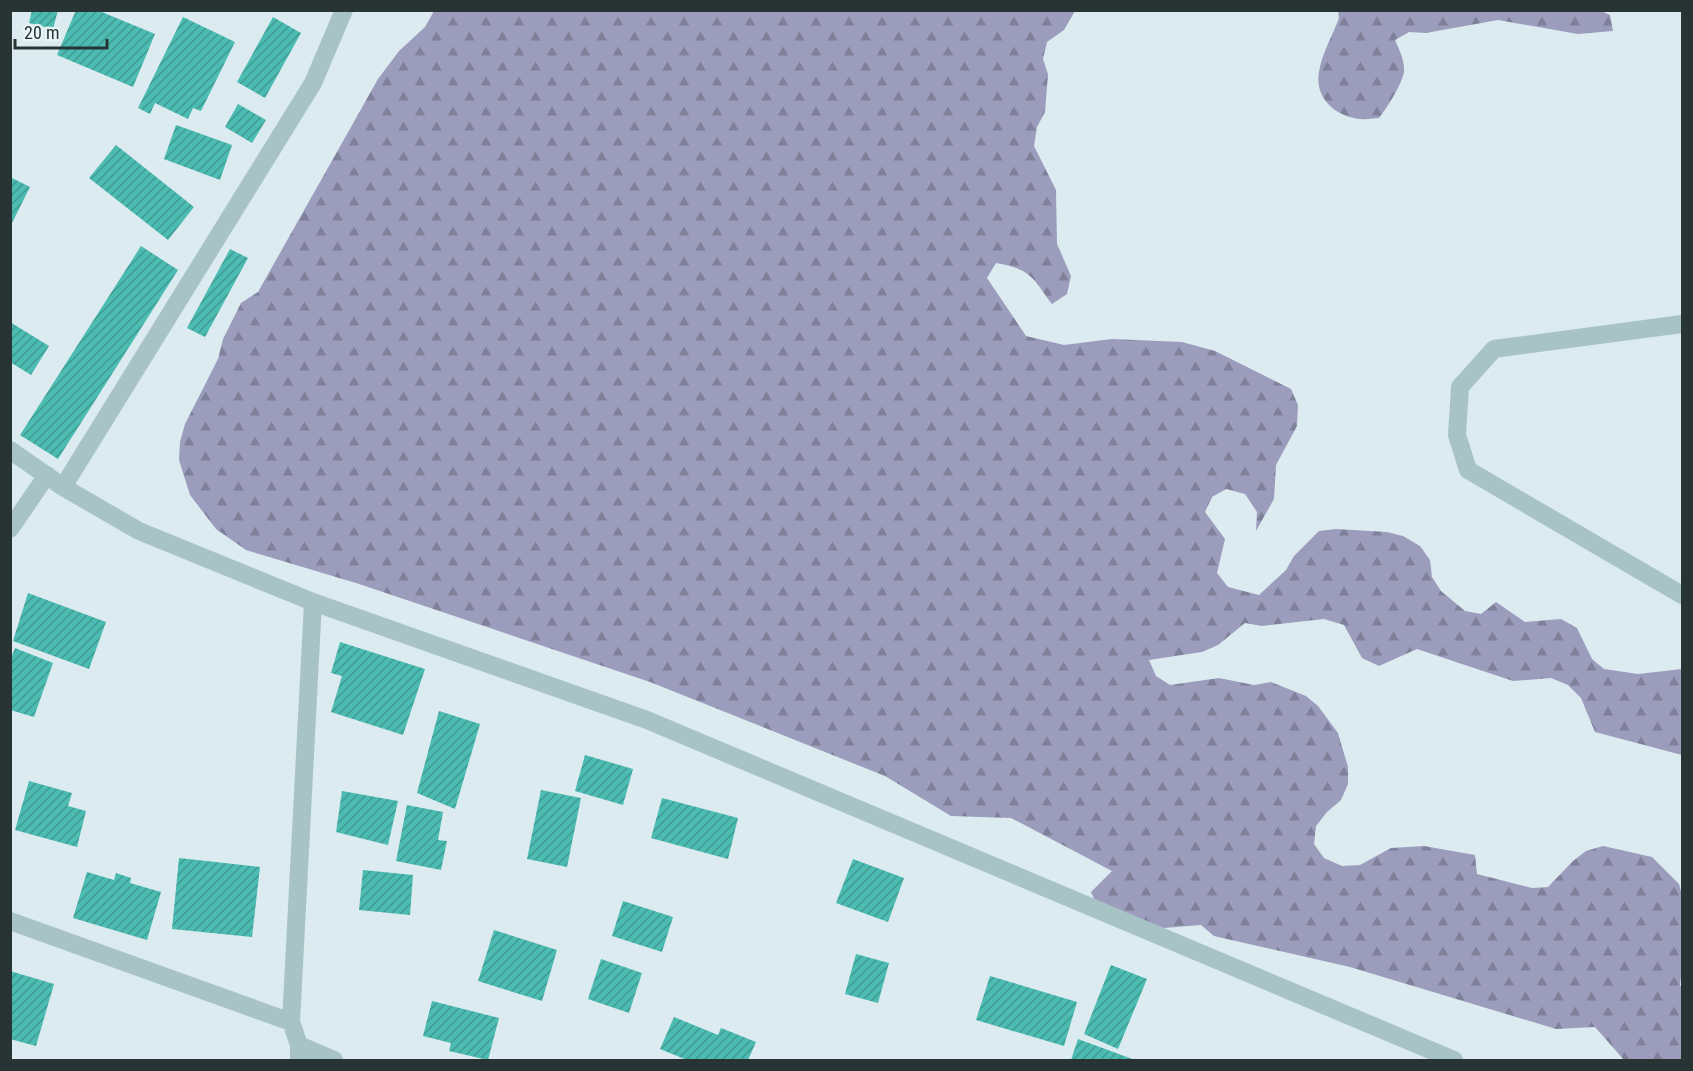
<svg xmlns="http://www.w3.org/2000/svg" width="1693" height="1071" viewBox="0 0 1693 1071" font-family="'Roboto Condensed',sans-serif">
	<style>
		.forest { fill: url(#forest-firs) }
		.building { fill: url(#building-hatch) }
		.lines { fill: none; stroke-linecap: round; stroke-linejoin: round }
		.minor { stroke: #a8c3c6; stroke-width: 18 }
	</style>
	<defs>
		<pattern id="forest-firs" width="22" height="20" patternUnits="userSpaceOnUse" patternTransform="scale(1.5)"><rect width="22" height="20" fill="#9c9cbd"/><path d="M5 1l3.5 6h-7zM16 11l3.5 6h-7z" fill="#7f809a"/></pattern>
		<pattern id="building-hatch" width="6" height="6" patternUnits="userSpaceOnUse" patternTransform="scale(1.5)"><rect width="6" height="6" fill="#4cbcb2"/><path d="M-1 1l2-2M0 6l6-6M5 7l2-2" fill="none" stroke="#3f9a92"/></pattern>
	</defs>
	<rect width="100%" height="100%" fill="#dbebef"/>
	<!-- forest -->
	<path class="forest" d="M434 11H1075L1064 30 1047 42 1043 59 1048 74 1045 112 1037 127 1034 146 1056 190 1057 244 1071 276 1067 294 1052 304C1032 277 1031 269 996 263L987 278 1026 336 1064 345 1112 339 1182 342 1215 351 1291 389 1298 405 1297 426 1276 465 1274 499 1256 531 1257 512 1245 494 1226 489 1212 497 1205 512 1225 539 1217 573 1228 587 1259 595 1286 570 1294 556 1319 531 1336 529 1387 532 1403 536 1420 546 1430 560 1432 577 1441 591 1465 611 1481 614 1496 602 1525 622 1561 619 1577 628 1592 659 1604 669 1638 674 1682 669V755L1595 732 1581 698 1568 685 1551 678 1513 681 1417 649 1379 666 1362 658 1344 625 1324 619 1262 626 1245 623 1218 645 1202 652 1149 660 1156 676 1170 685 1219 678 1254 685 1271 682 1306 696 1318 706 1338 733 1348 767V784L1341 800 1327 812 1316 826 1314 844 1324 858 1342 866 1360 865 1391 848 1424 846 1475 855 1477 874 1532 888 1548 887 1573 861 1586 851 1603 846 1652 857 1679 884 1682 895V968L1680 985 1682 988V1060H1624L1595 1027 1556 1029 1350 967 1214 936 1201 925 1164 928 1098 907 1091 892 1112 871 1011 818 951 816 885 776 650 682 356 583 246 550 216 529 190 495 179 460 180 442 185 424 218 359 223 339 241 303 258 292 378 79 399 51 425 27Z
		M1601 11 1610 15 1613 31 1578 34 1498 20 1426 33 1409 32 1395 40C1399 49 1405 61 1404 72 1402 84 1387 108 1379 118 1373 118 1366 120 1360 119 1336 117 1314 98 1319 72 1321 56 1333 34 1339 18L1338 11Z"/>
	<!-- building -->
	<path class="building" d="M32 10H58L53 29 29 23Z
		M76 10H97L155 34 133 87 57 55Z
		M183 17 235 42 201 111 193 108 188 119 155 103 150 114 138 108Z
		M273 17 301 33 265 98 237 82Z
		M238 104 266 120 252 143 225 127Z
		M176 125 232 145 220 180 164 159Z
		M116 145 194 207 168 240 89 178Z
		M10 177 30 187 10 227Z
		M141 246 178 270 58 459 20 435Z
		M230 249 248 258 205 337 187 328Z
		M10 322 49 346 31 375 10 362Z
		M28 593 106 622 89 669 13 641Z
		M340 642 425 669 403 735 331 712 342 676 331 673Z
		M15 648 53 663 34 717 10 710V661Z
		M439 711 480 724 455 809 417 793Z
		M585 755 633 769 623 805 575 791Z
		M29 781 72 793 68 806 86 811 77 847 15 830Z
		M541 790 581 798 567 867 527 859Z
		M342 791 398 801 388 845 336 832Z
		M662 798 738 818 728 859 651 838Z
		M407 805 443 812 438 840 447 841 441 870 396 861Z
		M179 858 260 867 252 937 172 929Z
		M853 859 904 878 888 922 836 903Z
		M363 870 413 875 410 915 359 910Z
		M87 872 114 880 116 873 131 878 130 883 161 892 147 940 73 918Z
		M623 901 673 917 662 952 612 936Z
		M494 930 557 950 542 1001 478 981Z
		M856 954 889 963 878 1003 845 994Z
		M601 959 642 973 629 1013 588 999Z
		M1111 965 1147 979 1118 1049 1084 1034Z
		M10 971 54 984 36 1046 10 1039Z
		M990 976 1077 1002 1064 1046 976 1020Z
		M432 1001 499 1018 488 1060 449 1051 451 1043 423 1036Z
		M674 1017 718 1035 721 1028 756 1042 748 1060H687L660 1049Z
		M1078 1039 1135 1060H1071Z"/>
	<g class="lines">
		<!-- minor -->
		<path class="minor" d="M1682 324 1494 349 1460 387 1457 435 1468 470 1682 595
			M10 450 63 487 139 531 313 602 647 720 1454 1060
			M63 487 313 83 344 10
			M10 529 47 475
			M10 921 291 1022
			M299 1045 334 1060
			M299 1060V1045L291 1022 313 602"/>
	</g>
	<!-- border -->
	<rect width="1693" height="1071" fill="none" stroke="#283434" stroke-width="24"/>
	<!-- scale -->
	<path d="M15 39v9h92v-9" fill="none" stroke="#283434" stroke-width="3"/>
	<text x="24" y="39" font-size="18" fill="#283434" stroke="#e7f4f8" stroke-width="4.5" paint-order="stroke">20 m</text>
</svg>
